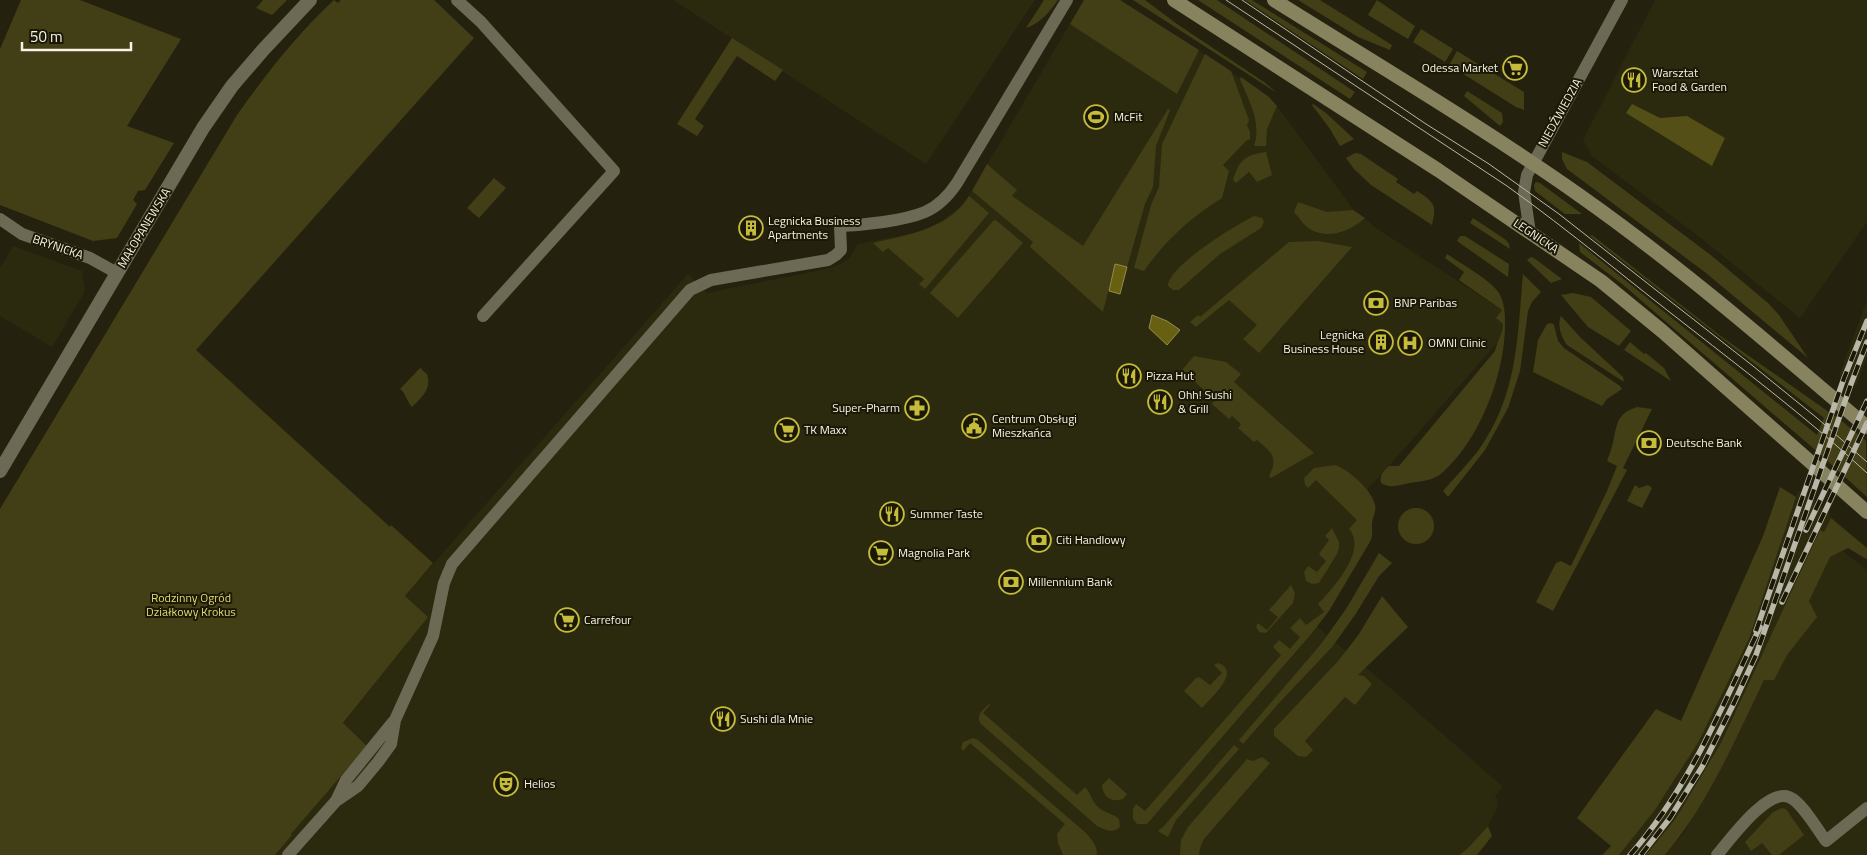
<svg xmlns="http://www.w3.org/2000/svg" width="1867" height="855" viewBox="0 0 1867 855" font-family="'Titillium Web',sans-serif">
	<style>
		.built { fill: #2c2a0e }
		.green { fill: #423e15 }
		.forest { fill: #534f16 }
		.water { fill: #676011; stroke: #928c51 }
		.lines { fill: none; stroke-linecap: round; stroke-linejoin: round }
		.minor { stroke: #6c6a54; stroke-width: 12 }
		.tertiary { stroke: #6c6a54; stroke-width: 14 }
		.secondary { stroke: #86835e; stroke-width: 14 }
		.tram { stroke: #b8b7a8; stroke-width: 1 }
		.rail-casing { stroke: #b8b7a8; stroke-width: 5.5 }
		.rail { stroke: #1b1905; stroke-width: 4; stroke-dasharray: 11; stroke-linecap: butt }
		.labels { text-anchor: middle; stroke-width: 4; stroke-linejoin: round; paint-order: stroke }
		.poi-label { font-size: 12px; fill: #f5f4e7; stroke: #1b1905; text-anchor: start }
		.street-label { font-size: 12px; fill: #f5f4e7; stroke: #1b1905 }
		.park-label { font-size: 12px; fill: #e1d973; stroke: #1b1905 }
	</style>
	<rect width="100%" height="100%" fill="#24220e"/>
	<!-- built -->
	<path class="built" d="M673 0H1035L926 164Z
		M1084 0H1120L1260 91 1277 106 1353 209 1376 228 1505 312V334L1379 477 1365 491 1372 520 1371 532 1316 626 1389 687 1503 787 1495 796 1498 802 1496 811 1488 826 1468 848 1459 855H273L367 746 343 724 428 617 405 596 688 274 707 293 827 269 839 265 850 258 858 244 919 232 942 221 962 205 970 194Z
		M1655 0H1867V222L1800 318 1702 239 1592 156 1583 140Z
		M13 246 82 271 85 291 52 347 0 316V268Z
		M1867 300V357L1856 386 1847 383 1848 379 1839 376Z
		M1798 491 1808 494 1807 497 1815 500V503L1822 507V509L1831 514V518L1824 532 1820 530 1721 743 1676 818 1646 855H1619L1655 810 1698 743 1749 639Z
		M1836 546 1867 570V855H1665L1685 832 1788 627Z"/>
	<!-- green -->
	<path class="green" d="M21 0H80L181 39 127 126 174 143 145 190 138 191 133 200 137 204 117 238 93 241 0 205V49Z
		M263 0H287L272 15 256 8Z
		M334 0 338 3 341 0H434L474 38 196 350 390 527 391 525 433 563 405 596 428 617 343 723 367 746 291 834 292 835 275 855H0V509L237 115C266 74 298 33 334 0Z
		M1044 0H1058C1050 11 1040 24 1026 28Z
		M1084 0H1120L1199 50 1177 94 1070 24Z
		M1133 0H1145L1177 24 1264 82 1277 93Z
		M1198 0H1217L1355 92 1350 99Z
		M1245 0H1252L1367 72 1363 79Z
		M1298 0H1320L1392 45 1390 50 1358 37Z
		M1377 0 1415 26 1408 39 1368 15Z
		M1421 29 1453 49 1445 62 1413 42Z
		M732 38 783 70 775 81 737 56 695 119 704 126 697 136 677 124Z
		M1457 51 1524 92V110L1516 107 1449 65Z
		M1205 54 1231 71 1249 120 1247 125 1250 132V139L1246 141 1223 165 1229 171 1222 198C1190 218 1165 241 1144 271L1134 268 1151 205 1159 187 1162 144Z
		M1241 77 1269 97 1277 106 1267 129 1266 146H1254C1262 123 1249 101 1240 79Z
		M1467 91 1502 113 1503 122 1500 126 1464 96Z
		M1313 104 1326 113 1354 139 1340 146 1330 129 1312 105Z
		M1168 109 1170 110 1156 146 1153 187 1145 204 1127 267 1115 264 1103 312 1030 247 1033 242 972 191 987 164 1017 190 1012 196 1083 246Z
		M1266 152 1272 175 1257 182 1249 172 1236 183 1233 180C1239 160 1245 155 1266 152Z
		M1562 152 1587 162 1712 256 1768 303 1779 315 1808 358 1706 273 1567 169 1562 159Z
		M1355 153 1361 154 1398 179 1396 182 1414 194 1417 191C1434 202 1437 204 1432 225L1371 185 1354 169 1346 158Z
		M494 178 506 188 479 218 467 208Z
		M1536 182 1540 183 1582 214H1565L1535 191 1534 185Z
		M969 196 989 213 925 289 919 284 924 279 888 248 883 252 873 243C907 235 949 229 969 196Z
		M1298 202 1327 212 1353 210 1365 218C1350 232 1325 241 1307 227 1302 223 1298 216 1294 212Z
		M1254 216 1262 218 1264 222 1261 228 1220 254 1179 290H1173L1168 286C1168 266 1236 225 1254 216Z
		M1473 218 1506 240 1509 244 1510 249 1470 223Z
		M994 220 997 221 1023 243 958 318 930 293Z
		M1592 235 1722 337 1843 422 1866 441 1867 497 1813 448 1622 284 1580 252 1579 243 1817 435 1824 418 1590 236Z
		M1460 236H1465L1509 264 1508 277 1457 241Z
		M1318 241 1352 247 1259 353 1243 339 1257 325 1229 300 1196 327 1190 322 1198 315 1200 317 1289 242Z
		M1447 254C1460 263 1492 281 1499 293 1504 302 1505 312 1505 322 1506 372 1480 440 1442 473 1432 481 1422 481 1410 483 1399 485 1391 489 1381 483 1379 475 1384 471 1389 466H1399L1495 351C1497 341 1503 334 1503 324L1496 318 1502 310 1459 280 1464 272 1445 258Z
		M1531 257 1534 258 1562 279 1551 283 1527 260Z
		M1523 274 1541 292 1532 302 1528 311 1520 371 1508 408 1485 450 1448 497 1443 491C1454 478 1467 465 1478 451 1518 394 1517 340 1523 274Z
		M1573 293 1591 297 1631 331 1619 346 1588 327 1561 295Z
		M1561 316 1580 337 1623 377 1624 382 1567 345C1561 337 1557 324 1561 316Z
		M1552 323 1554 325 1558 341 1564 348 1620 386 1622 389 1607 399 1602 406 1533 372 1538 340 1547 324Z
		M1630 342 1644 354 1646 353 1664 368 1671 381 1624 350Z
		M1194 356 1226 362 1241 374 1234 382 1314 453 1271 478 1269 476C1279 457 1271 452 1257 440L1254 442 1238 428 1241 424 1232 416 1229 419 1212 404 1215 400 1182 370Z
		M420 368 422 369V370L427 374C432 389 422 397 412 407 407 402 406 393 400 389Z
		M1637 407 1652 409 1623 468 1627 470 1553 611 1536 602 1556 563 1561 561 1571 566 1607 491 1617 466 1607 461C1610 453 1613 445 1614 437 1618 420 1619 413 1637 407Z
		M1335 465C1348 469 1373 491 1375 505 1377 511 1372 518 1372 525 1372 530 1373 534 1371 540L1329 611 1312 633 1147 824H1137L1133 819V809L1136 804 1145 811 1281 655 1273 647 1279 640 1290 649 1300 637 1290 628 1300 618 1306 625 1324 612 1318 604C1333 588 1368 550 1349 529L1357 520 1316 480 1308 488 1305 485 1304 478 1314 468Z
		M1635 485 1639 488 1648 485 1652 488 1642 508 1627 501Z
		M1780 487 1796 497 1749 639 1698 743 1655 810 1619 855H1602L1611 846 1577 818 1656 709 1681 721 1763 536Z
		M1398 526a18 18 0 1 1 36 0a18 18 0 1 1-36 0Z
		M1831 518 1867 548V558L1866 559 1848 548 1830 557 1809 601 1817 617 1787 655 1774 680H1764C1735 740 1708 804 1665 855H1646L1676 818 1721 743 1820 530 1824 532Z
		M1332 528 1339 542V548L1337 554 1319 583 1312 584 1306 581 1304 572 1308 566 1317 572 1326 561 1319 554 1329 540 1325 536Z
		M1379 553 1392 563 1379 576 1355 615 1332 647 1279 703 1243 744 1239 740 1321 644 1346 609Z
		M1291 585 1295 593 1293 603 1266 633 1259 632 1256 627 1258 623 1267 630 1278 617 1269 610Z
		M1382 596 1408 627 1358 675 1364 676 1372 684 1355 705 1345 697 1305 741 1313 750 1306 757 1298 756 1274 736V729L1339 660 1359 634Z
		M1218 663C1242 671 1211 698 1202 708L1184 691 1196 678 1199 677 1210 685 1222 673 1214 665Z
		M989 704 990 705 983 713 1077 795 1085 787C1091 793 1092 802 1098 807 1104 813 1113 813 1119 819L1120 827C1113 834 1105 830 1097 826L981 724C975 715 983 710 989 704Z
		M973 738 978 740 1086 833C1092 840 1097 845 1097 855H1063L1058 843 1057 834 1065 824 970 743 963 751 961 748 963 742Z
		M1234 745 1239 749 1176 820 1168 837 1158 831 1164 826Z
		M1262 757 1270 763 1204 839 1200 848 1199 855H1180L1181 840 1188 827 1247 759 1253 761Z
		M1109 778 1127 794 1123 799C1113 803 1103 798 1102 785Z
		M1782 808 1786 809 1804 835 1779 855H1772L1762 843 1751 851 1745 842 1773 812Z
		M1488 826 1492 836 1477 855H1459L1468 848Z"/>
	<!-- forest -->
	<path class="forest" d="M1632 104 1660 118 1687 116 1725 138 1712 166 1626 113Z"/>
	<!-- water -->
	<path class="water" d="M1115 264 1127 267 1120 294 1109 291Z
		M1152 315 1167 321 1180 330 1167 345 1149 328Z"/>
	<g class="lines">
		<!-- minor -->
		<path class="minor" d="M457 0 481 22 614 171 483 316
			M0 219 22 234 90 258 117 273
			M1530 233 1524 192 1527 175 1622 0
			M336 801 358 786 378 762 391 744 395 720 433 636 444 583 452 564 690 290 711 280 828 260 836 255 841 250 840 226C864 225 903 221 925 212 939 206 949 195 957 183L1067 0
			M288 855 336 801 346 780 393 722
			M1717 855C1730 840 1767 788 1789 797 1802 802 1817 829 1826 841L1867 808"/>
		<!-- tertiary -->
		<path class="tertiary" d="M0 471 203 128 232 86 263 50 310 0"/>
		<!-- secondary -->
		<path class="secondary" d="M1174 0 1438 170 1601 281 1662 331 1867 512
			M1274 0C1376 64 1481 126 1579 195 1680 266 1773 347 1867 427"/>
		<!-- tram -->
		<path class="tram" d="M1226 0 1507 186C1570 231 1629 281 1690 328 1750 375 1811 421 1867 473
			M1242 0 1426 124 1489 164 1559 214 1753 366 1817 418 1867 462"/>
		<!-- rail casing -->
		<g class="rail-casing">
			<path id="rail" d="M1806 530 1867 401
				M1782 602 1867 423
				M1756 631 1844 378 1867 321
				M1630 855C1688 790 1723 705 1760 627
				M1641 855 1670 818 1702 767 1734 703 1756 655 1851 384 1867 342"/>
		</g>
		<!-- rail -->
		<use href="#rail" class="rail"/>
	</g>
	<!-- icons -->
	<defs>
		<g id="supermarket-ring" transform="scale(1.25)"><circle r="9.5" fill="#1b1905" stroke="#c6bc3c" stroke-width="1.5"/><path d="M-6-5.5h2.5l.6 2H6L4.5 2H-2.5L-4.4-4H-6ZM-1.5 3.2a1.3 1.3 0 1 0 .1 0ZM3 3.2a1.3 1.3 0 1 0 .1 0Z" fill="#c6bc3c"/></g>
		<g id="restaurant-ring" transform="scale(1.25)"><circle r="9.5" fill="#1b1905" stroke="#c6bc3c" stroke-width="1.5"/><path d="M-5-6h1v4h1v-4h1v4h1v-4h1v5L-1.5 .5V6h-2V.5L-5-1ZM5-6V6H3V1.5H1.5Q1.5-4 5-6Z" fill="#c6bc3c"/></g>
		<g id="stadium-ring" transform="scale(1.25)"><circle r="9.5" fill="#1b1905" stroke="#c6bc3c" stroke-width="1.5"/><path d="M0-5a6.5 5 0 1 0 0 10a6.5 5 0 1 0 0-10ZM-3.5-1.8h7v3.6h-7Z" fill="#c6bc3c"/></g>
		<g id="building-ring" transform="scale(1.25)"><circle r="9.5" fill="#1b1905" stroke="#c6bc3c" stroke-width="1.5"/><path d="M-4-6H4V6H1V3H-1V6H-4ZM-2.5-4.3h1.7v1.8h-1.7ZM.8-4.3h1.7v1.8H.8ZM-2.5-1h1.7V.8h-1.7ZM.8-1h1.7V.8H.8Z" fill="#c6bc3c"/></g>
		<g id="bank-ring" transform="scale(1.25)"><circle r="9.5" fill="#1b1905" stroke="#c6bc3c" stroke-width="1.5"/><path d="M-6-4H6V4H-6ZM0-2.3a2.3 2.3 0 1 0 0 4.6a2.3 2.3 0 1 0 0-4.6Z" fill="#c6bc3c"/></g>
		<g id="hospital-ring" transform="scale(1.25)"><circle r="9.5" fill="#1b1905" stroke="#c6bc3c" stroke-width="1.5"/><path d="M-5-5h3v3.5h4V-5h3V5h-3V1.5h-4V5h-3Z" fill="#c6bc3c"/></g>
		<g id="pharmacy-ring" transform="scale(1.25)"><circle r="9.5" fill="#1b1905" stroke="#c6bc3c" stroke-width="1.5"/><path d="M-2-6h4v4h4v4h-4v4h-4v-4h-4v-4h4Z" fill="#c6bc3c"/></g>
		<g id="civic-ring" transform="scale(1.25)"><circle r="9.5" fill="#1b1905" stroke="#c6bc3c" stroke-width="1.5"/><path d="M-.6-6.5H3V-4.5H.6V-3L4-1V1h2V6H-6V1h2V-1L-.6-3ZM-1.2 2.5V6h2.4V2.5Z" fill="#c6bc3c"/></g>
		<g id="theatre-ring" transform="scale(1.25)"><circle r="9.5" fill="#1b1905" stroke="#c6bc3c" stroke-width="1.5"/><path d="M-5-5.5Q0-4 5-5.5V0Q5 5 0 6Q-5 5-5 0ZM-3.3-2.5H-1v1.5H-3.3ZM1-2.5H3.3v1.5H1ZM-2.8 1Q0 5.5 2.8 1Z" fill="#c6bc3c"/></g>
	</defs>
	<g fill-rule="evenodd">
		<use href="#supermarket-ring" x="1515" y="68"/>
		<use href="#restaurant-ring" x="1634" y="80"/>
		<use href="#stadium-ring" x="1096" y="117"/>
		<use href="#building-ring" x="751" y="228"/>
		<use href="#bank-ring" x="1376" y="303"/>
		<use href="#building-ring" x="1381" y="342"/>
		<use href="#hospital-ring" x="1410" y="343"/>
		<use href="#restaurant-ring" x="1129" y="376"/>
		<use href="#restaurant-ring" x="1160" y="402"/>
		<use href="#pharmacy-ring" x="917" y="408"/>
		<use href="#civic-ring" x="974" y="426"/>
		<use href="#supermarket-ring" x="787" y="430"/>
		<use href="#bank-ring" x="1649" y="443"/>
		<use href="#restaurant-ring" x="892" y="514"/>
		<use href="#bank-ring" x="1039" y="540"/>
		<use href="#supermarket-ring" x="881" y="553"/>
		<use href="#bank-ring" x="1011" y="582"/>
		<use href="#supermarket-ring" x="567" y="620"/>
		<use href="#restaurant-ring" x="723" y="719"/>
		<use href="#theatre-ring" x="506" y="784"/>
	</g>
	<g class="labels">
		<!-- poi labels -->
		<g class="poi-label">
			<text x="1498" y="72" text-anchor="end">Odessa Market</text>
			<text x="1652" y="77">Warsztat<tspan x="1652" dy="14">Food &amp; Garden</tspan></text>
			<text x="1114" y="121">McFit</text>
			<text x="768" y="225">Legnicka Business<tspan x="768" dy="14">Apartments</tspan></text>
			<text x="1394" y="307">BNP Paribas</text>
			<text x="1364" y="339" text-anchor="end">Legnicka<tspan x="1364" dy="14">Business House</tspan></text>
			<text x="1428" y="347">OMNI Clinic</text>
			<text x="1146" y="380">Pizza Hut</text>
			<text x="1178" y="399">Ohh! Sushi<tspan x="1178" dy="14">&amp; Grill</tspan></text>
			<text x="900" y="412" text-anchor="end">Super-Pharm</text>
			<text x="992" y="423">Centrum Obsługi<tspan x="992" dy="14">Mieszkańca</tspan></text>
			<text x="804" y="434">TK Maxx</text>
			<text x="1666" y="447">Deutsche Bank</text>
			<text x="910" y="518">Summer Taste</text>
			<text x="1056" y="544">Citi Handlowy</text>
			<text x="898" y="557">Magnolia Park</text>
			<text x="1028" y="586">Millennium Bank</text>
			<text x="584" y="624">Carrefour</text>
			<text x="740" y="723">Sushi dla Mnie</text>
			<text x="524" y="788">Helios</text>
		</g>
		<!-- street labels -->
		<g class="street-label">
			<text transform="translate(1560 113) rotate(-61)" y="4">NIEDŹWIEDZIA</text>
			<text transform="translate(144 228) rotate(-59)" y="4">MAŁOPANEWSKA</text>
			<text transform="translate(1536 236) rotate(34)" y="4">LEGNICKA</text>
			<text transform="translate(58 247) rotate(19)" y="4">BRYNICKA</text>
		</g>
		<!-- park labels -->
		<g class="park-label">
			<text x="191" y="602">Rodzinny Ogród<tspan x="191" dy="14">Działkowy Krokus</tspan></text>
		</g>
	</g>
	<!-- scale -->
	<path d="M22 42v8h109v-8" fill="none" stroke="#f5f4e7" stroke-width="2.5"/>
	<text x="30" y="42" font-size="15" fill="#f5f4e7" stroke="#1b1905" stroke-width="4" paint-order="stroke">50 m</text>
</svg>
